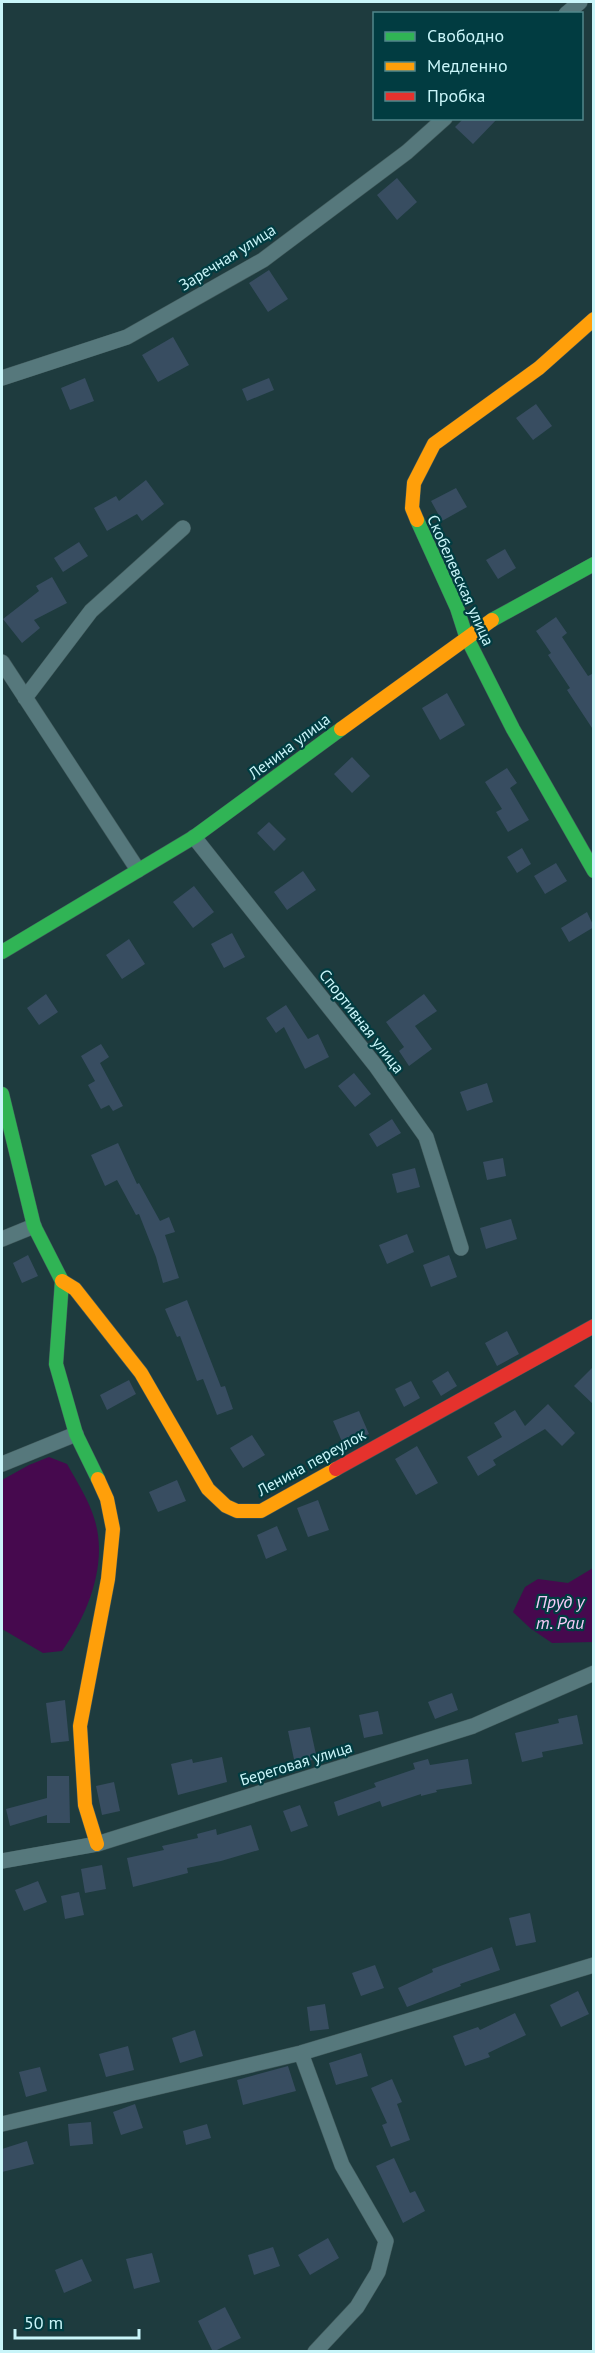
<svg xmlns="http://www.w3.org/2000/svg" width="595" height="2353" viewBox="0 0 595 2353" font-family="'PT Sans',sans-serif">
	<style>
		.water { fill: #46094e }
		.building { fill: #384d61 }
		.lines { fill: none; stroke-linecap: round; stroke-linejoin: round }
		.street-casing { stroke: #40595b; stroke-width: 16 }
		.fast-casing { stroke: #40595b; stroke-width: 15 }
		.slow-casing { stroke: #40595b; stroke-width: 15 }
		.jam-casing { stroke: #40595b; stroke-width: 15 }
		.street { stroke: #56787c; stroke-width: 15 }
		.fast { stroke: #30b455; stroke-width: 14 }
		.slow { stroke: #ff9f0a; stroke-width: 14 }
		.jam { stroke: #e5322d; stroke-width: 14 }
		.labels { text-anchor: middle; stroke-width: 4.5; stroke-linejoin: round; paint-order: stroke }
		.street-label { font-size: 16px; fill: #c9f5f9; stroke: #013c41 }
		.water-label { font-size: 18px; font-style: italic; fill: #f7cbf9; stroke: #013c41 }
	</style>
	<rect width="100%" height="100%" fill="#1e3b3e"/>
	<!-- water -->
	<path class="water" d="M49 1457 67 1464C77 1482 89 1500 95 1521 108 1565 87 1616 62 1651L43 1653 2 1629V1480L29 1465Z
		M593 1568V1642L552 1643 530 1628 513 1612 525 1587 538 1579 568 1583Z"/>
	<!-- building -->
	<path class="building" d="M464 118H498L473 144 455 127Z
		M397 178 417 202 397 220 377 195Z
		M269 270 288 299 268 312 249 283Z
		M173 337 189 365 158 382 142 355Z
		M85 378 94 401 70 410 61 388Z
		M269 378 274 390 247 401 242 389Z
		M536 404 552 426 533 440 516 418Z
		M146 480 164 504 142 521 137 514 107 531 94 508 116 496 119 501Z
		M456 488 467 507 442 521 431 501Z
		M79 542 88 556 63 572 54 558Z
		M505 549 516 568 498 579 486 560Z
		M52 577 67 603 34 620 40 628 22 643 3 619 39 591 36 586Z
		M556 617 567 633 562 637 588 676 594 673V731L567 690 570 688 548 655 551 653 536 631Z
		M447 693 465 725 440 740 422 708Z
		M352 757 370 776 352 793 334 774Z
		M507 768 517 783 510 788 529 820 508 832 496 812 502 809 485 782Z
		M269 822 286 839 274 851 257 833Z
		M522 848 531 864 517 873 507 857Z
		M556 863 567 881 545 894 534 876Z
		M303 871 316 890 287 910 274 892Z
		M194 886 214 912 193 928 173 902Z
		M587 912 594 927 569 942 561 928Z
		M232 933 245 957 224 968 211 944Z
		M129 939 145 964 122 979 106 955Z
		M46 994 58 1012 39 1025 27 1008Z
		M424 994 437 1011 415 1026 432 1049 409 1066 399 1051 404 1047 386 1022Z
		M286 1005 308 1039 318 1034 329 1057 305 1069 284 1027 276 1033 266 1018Z
		M101 1044 109 1057 100 1063 123 1106 113 1111 109 1105 101 1109 88 1085 95 1081 81 1056Z
		M354 1073 371 1094 355 1107 338 1086Z
		M487 1083 493 1102 467 1111 460 1092Z
		M392 1119 401 1133 377 1147 369 1134Z
		M118 1143 137 1184 139 1183 160 1221 169 1217 175 1232 165 1235 179 1278 163 1283 156 1257 139 1214 136 1215 117 1180 105 1186 91 1155Z
		M503 1158 506 1176 487 1180 483 1162Z
		M415 1168 420 1187 397 1193 392 1174Z
		M511 1219 517 1239 486 1249 480 1228Z
		M407 1234 414 1252 387 1264 379 1245Z
		M28 1255 38 1276 22 1283 13 1263Z
		M449 1255 457 1277 431 1287 423 1265Z
		M187 1300 221 1387 225 1386 233 1409 217 1415 203 1379 197 1381 180 1336 177 1337 165 1309Z
		M507 1331 519 1354 497 1366 485 1343Z
		M594 1366V1405L574 1386Z
		M448 1371 457 1386 441 1396 432 1381Z
		M129 1380 136 1394 107 1410 100 1395Z
		M411 1381 420 1398 404 1407 395 1389Z
		M548 1404 575 1433 562 1446 545 1429 493 1460 496 1465 478 1476 467 1457 502 1437 494 1423 515 1410 525 1426Z
		M359 1411 369 1434 343 1444 333 1421Z
		M252 1435 265 1455 243 1468 230 1448Z
		M417 1446 438 1483 416 1495 395 1459Z
		M177 1480 186 1501 158 1512 149 1492Z
		M318 1500 329 1530 308 1537 297 1508Z
		M277 1526 287 1550 266 1559 257 1535Z
		M452 1693 458 1710 435 1719 428 1702Z
		M65 1700 69 1741 51 1743 46 1703Z
		M378 1711 383 1734 364 1738 359 1715Z
		M577 1715 583 1744 542 1752 543 1757 522 1762 515 1733 559 1723 558 1719Z
		M310 1727 317 1759 295 1764 288 1731Z
		M222 1757 227 1782 178 1795 171 1764 192 1759 193 1763Z
		M428 1759 430 1765 468 1759 472 1784 436 1790 437 1792 421 1796V1794L382 1807 380 1801 338 1816 334 1802 376 1787 374 1783 415 1769 413 1763Z
		M47 1776H69L70 1823H47V1815L10 1826 6 1809 47 1798Z
		M114 1782 120 1811 102 1815 96 1786Z
		M300 1805 308 1826 291 1832 283 1811Z
		M251 1825 259 1850 221 1861 187 1868 188 1873 133 1887 127 1858 164 1850 162 1846 198 1838 197 1834 216 1829 217 1835Z
		M102 1865 106 1889 85 1893 81 1869Z
		M38 1881 47 1902 24 1911 15 1890Z
		M79 1892 84 1915 65 1919 61 1896Z
		M530 1913 536 1942 516 1946 509 1918Z
		M492 1947 500 1970 460 1984 461 1986 407 2007 398 1988 433 1972 432 1969Z
		M375 1965 384 1988 361 1996 352 1973Z
		M578 1991 589 2014 561 2027 550 2005Z
		M325 2004 329 2029 310 2031 307 2007Z
		M515 2013 526 2035 488 2053 490 2057 465 2066 453 2036 478 2027 480 2030Z
		M195 2030 203 2056 180 2063 172 2038Z
		M128 2046 134 2070 106 2077 99 2054Z
		M361 2053 368 2076 336 2085 329 2063Z
		M288 2066 296 2091 243 2105 237 2080Z
		M40 2067 47 2091 26 2097 19 2072Z
		M392 2079 402 2102 397 2104 410 2140 391 2147 382 2125 387 2123 371 2088Z
		M135 2104 143 2128 121 2135 113 2112Z
		M91 2122 93 2144 70 2146 68 2124Z
		M207 2124 211 2138 186 2145 183 2131Z
		M27 2141 34 2164 2 2172V2149Z
		M394 2158 410 2193 415 2191 425 2211 403 2223 376 2166Z
		M328 2238 339 2258 310 2275 298 2255Z
		M273 2247 280 2266 254 2275 248 2255Z
		M152 2253 160 2282 134 2289 126 2259Z
		M82 2259 92 2281 64 2293 55 2270Z
		M225 2307 241 2338 213 2352 198 2321Z"/>
	<g class="lines">
		<!-- street casing -->
		<g class="street-casing">
			<path id="street" d="M566 14 580 2
				M2 378 127 337 263 260 407 152 445 118
				M2 662 138 870
				M25 698 91 611 183 528
				M194 837 375 1065 426 1137 461 1248
				M2 1239 34 1226
				M2 1464 76 1434
				M2 1861 97 1844 473 1726 594 1673
				M301 2053 342 2165 386 2241 378 2272 357 2307 315 2352
				M2 2124 301 2053 594 1965"/>
		</g>
		<!-- fast casing -->
		<g class="fast-casing">
			<path id="fast" d="M417 520 457 608 466 636 513 729 594 871
				M492 620 594 564
				M2 952 194 837 341 729
				M2 1094 34 1226 62 1281 56 1364 76 1434 98 1479"/>
		</g>
		<!-- slow casing -->
		<g class="slow-casing">
			<path id="slow" d="M417 520 412 508 414 483 434 444 539 368 594 319
				M341 729 492 620
				M62 1281 75 1289 141 1373 208 1489 226 1506 237 1511H261L336 1469
				M97 1844 85 1805 80 1726 108 1579 113 1529 107 1499 98 1479"/>
		</g>
		<!-- jam casing -->
		<g class="jam-casing">
			<path id="jam" d="M336 1469 594 1326"/>
		</g>
		<!-- street -->
		<use href="#street" class="street"/>
		<!-- fast -->
		<use href="#fast" class="fast"/>
		<!-- slow -->
		<use href="#slow" class="slow"/>
		<!-- jam -->
		<use href="#jam" class="jam"/>
	</g>
	<g class="labels">
		<!-- street labels -->
		<g class="street-label">
			<text transform="translate(227 257) rotate(-32)" y="6">Заречная улица</text>
			<text transform="translate(461 580) rotate(66)" y="6">Скобелевская улица</text>
			<text transform="translate(289 746) rotate(-37)" y="6">Ленина улица</text>
			<text transform="translate(362 1021) rotate(52)" y="6">Спортивная улица</text>
			<text transform="translate(311 1462) rotate(-29)" y="6">Ленина переулок</text>
			<text transform="translate(296 1763) rotate(-17)" y="6">Береговая улица</text>
		</g>
		<!-- water labels -->
		<g class="water-label">
			<text x="560" y="1608">Пруд у<tspan x="560" dy="21">т. Раи</tspan></text>
		</g>
	</g>
	<!-- border -->
	<rect width="595" height="2353" fill="none" stroke="#c9f5f9" stroke-width="6"/>
	<!-- legend -->
	<rect x="373" y="12" width="210" height="108" fill="#013c41" stroke="#51868b" stroke-width="1.5"/>
	<rect x="385" y="32" width="30" height="9" fill="#30b455" stroke="#51868b" stroke-width="1.5"/>
	<text x="427" y="42" font-size="18" fill="#c9f5f9">Свободно</text>
	<rect x="385" y="62" width="30" height="9" fill="#ff9f0a" stroke="#51868b" stroke-width="1.5"/>
	<text x="427" y="72" font-size="18" fill="#c9f5f9">Медленно</text>
	<rect x="385" y="92" width="30" height="9" fill="#e5322d" stroke="#51868b" stroke-width="1.5"/>
	<text x="427" y="102" font-size="18" fill="#c9f5f9">Пробка</text>
	<!-- scale -->
	<path d="M15 2329v9h124v-9" fill="none" stroke="#c9f5f9" stroke-width="3"/>
	<text x="24" y="2329" font-size="18" fill="#c9f5f9" stroke="#013c41" stroke-width="4.5" paint-order="stroke">50 m</text>
</svg>
